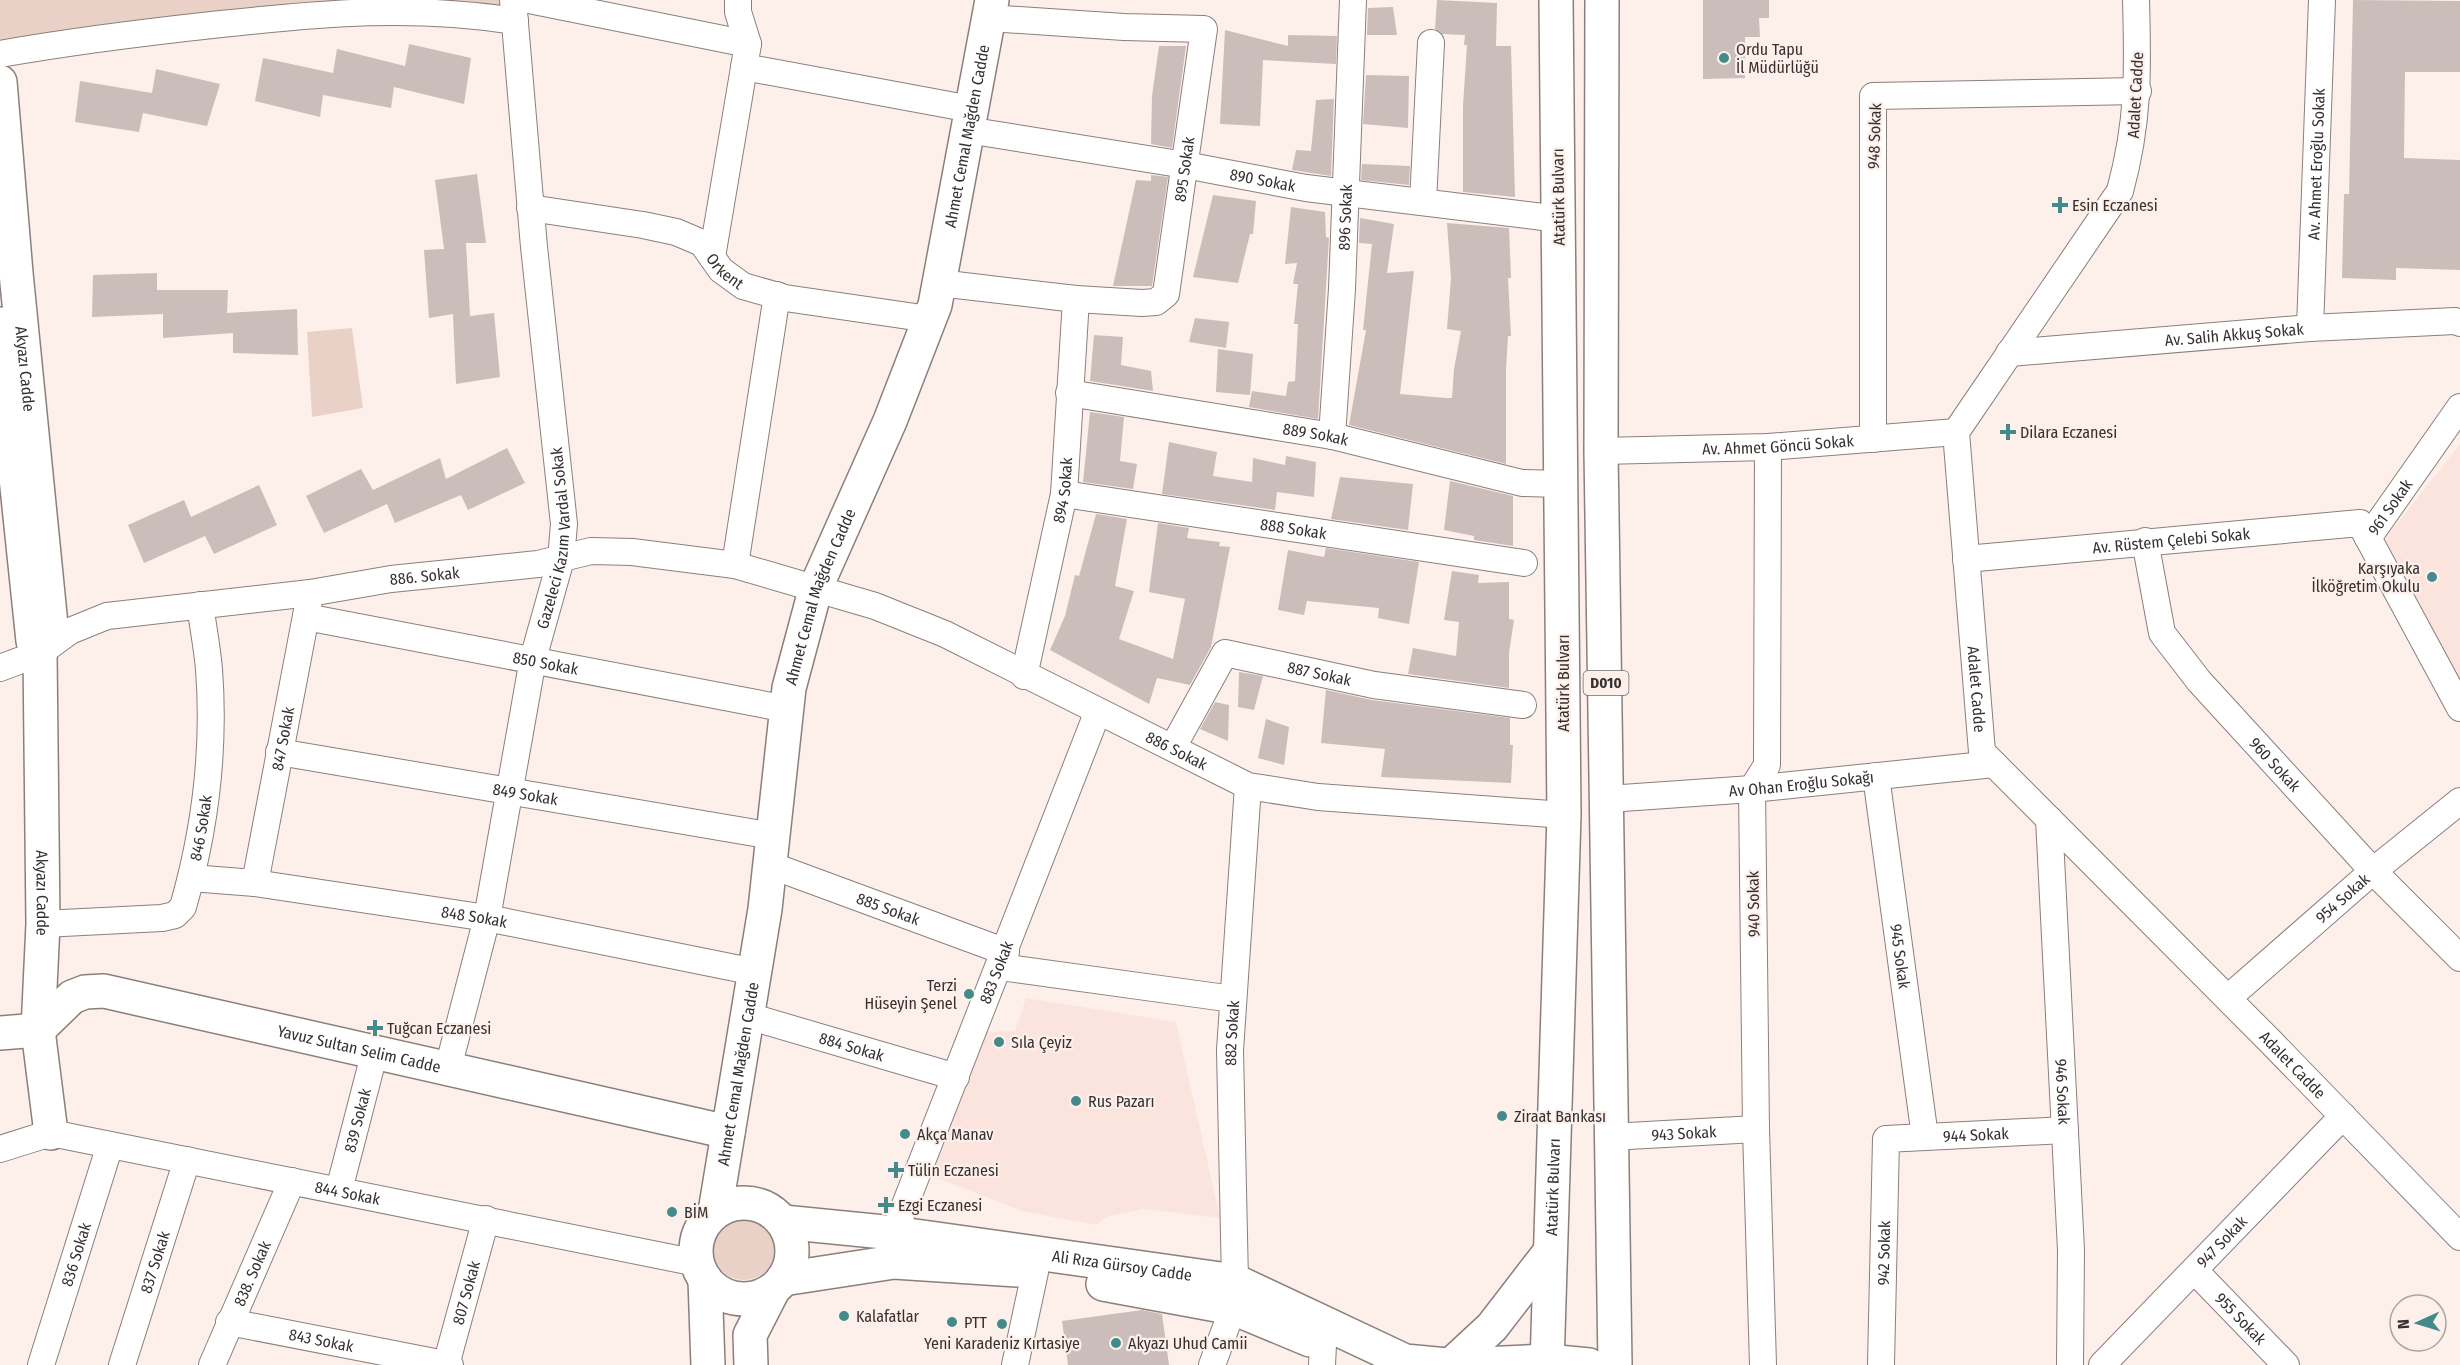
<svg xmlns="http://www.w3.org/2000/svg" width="2460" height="1365" viewBox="0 0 2460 1365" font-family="'Fira Sans Condensed',sans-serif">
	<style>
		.built { fill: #fae4dd }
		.green { fill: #ead1c8 }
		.building { fill: #cbbeba }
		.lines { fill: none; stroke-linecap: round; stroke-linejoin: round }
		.street-casing { stroke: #8b7f7b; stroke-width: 28 }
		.secondary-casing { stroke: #8b7f7b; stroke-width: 36 }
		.highway-casing { stroke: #8b7f7b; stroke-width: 36 }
		.street { stroke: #fff; stroke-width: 26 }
		.secondary { stroke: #fff; stroke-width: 33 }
		.highway { stroke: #fff; stroke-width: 33 }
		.poi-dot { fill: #438b8b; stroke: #fdf0eb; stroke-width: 2 }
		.labels { text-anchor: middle; stroke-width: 4.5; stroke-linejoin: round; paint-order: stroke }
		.shield { fill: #fdf0eb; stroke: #726a68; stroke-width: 1.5 }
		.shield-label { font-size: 15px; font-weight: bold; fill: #363130 }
		.poi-label { font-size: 16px; fill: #363130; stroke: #fdf0eb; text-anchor: start }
		.street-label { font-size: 16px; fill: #363130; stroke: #fdf0eb }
	</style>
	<rect width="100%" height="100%" fill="#fdf0eb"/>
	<!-- built -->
	<path class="built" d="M2460 444V678L2385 539Z
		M1026 998 1176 1022 1220 1218 1144 1209 1106 1217 1096 1225 1022 1211 932 1176 931 1170 985 1032 1015 1031Z"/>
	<!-- green -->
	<path class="green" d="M0 0H513L515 21 470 14 0 50Z
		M352 328 363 408 312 417 307 332Z
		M713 1249a31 31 0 1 1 62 0a31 31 0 1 1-62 0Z"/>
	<!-- building -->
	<path class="building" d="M1437 0 1497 3 1496 46H1511L1515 197 1463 192V106L1467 45H1464L1465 35 1442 34 1435 29Z
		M1703 0H1769V18H1759L1760 37H1745V78L1703 79Z
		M2353 0 2460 1V72H2405L2404 158 2460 160V270L2396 268V280L2342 278 2344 194H2349Z
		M1393 7 1397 35H1367L1368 8Z
		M1225 30 1288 46V35L1337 36 1336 64 1263 60 1260 126 1220 124Z
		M409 44 471 58 464 104 394 87 391 108 323 95 320 117 255 101 263 58 333 73 337 49 405 66Z
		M1159 46H1186L1172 148 1151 144 1152 96Z
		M156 69 220 84 207 126 143 113 139 132 75 122 80 81 152 93Z
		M1366 75 1409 76 1408 128 1363 124Z
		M1334 99 1331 176 1292 170 1296 150 1311 151 1316 100Z
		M1362 164 1410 166 1409 185 1361 180Z
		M477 174 486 243H466L470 316 494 313 500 377 456 384 453 314 429 318 424 250 444 249 435 180Z
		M1151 175 1168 177 1152 286H1113L1136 180 1151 181Z
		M1213 195 1256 201 1253 234H1250L1238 283 1193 277Z
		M1291 207 1325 212 1326 237 1329 238 1318 419 1249 407 1252 391 1286 396 1288 382 1295 381 1298 324H1294L1298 284H1293L1297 263 1285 264Z
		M1360 218 1394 224 1387 273 1414 271 1400 394 1446 398H1452L1454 369 1461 331 1447 329 1451 278 1447 223 1509 228 1511 278H1508L1511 336H1508L1506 369V464L1349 425 1366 330H1363L1372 244 1359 243Z
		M157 273V290H228L227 313 297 309 298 355 233 353V333L163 338V314L92 317 93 275Z
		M1195 318 1229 322 1226 348 1189 342Z
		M1094 335 1123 337 1121 365 1151 371 1153 391 1090 381Z
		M1218 349 1253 354 1250 395 1216 392Z
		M1090 412 1124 417 1120 461 1137 464 1133 489 1083 482Z
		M1169 442 1217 452 1213 476 1252 482 1253 458 1285 465 1286 456 1316 462 1314 497 1277 492 1275 510 1162 494Z
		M507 448 525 483 468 510 461 495 395 523 387 504 324 533 306 496 361 469 373 490 440 458 446 479Z
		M1340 477 1413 484 1408 530 1331 519Z
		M1450 481 1513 496V546L1474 540V536L1444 530Z
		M259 485 277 525 214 554 205 536 144 563 128 525 184 500 191 517Z
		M1096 514 1127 519 1115 586 1134 591 1119 639 1173 659 1185 599 1149 592 1158 523 1189 528 1187 538 1220 542 1219 546 1230 547 1211 647 1190 685 1157 678 1149 704 1050 650 1065 616 1075 575 1079 576Z
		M1326 548 1419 562 1409 624 1378 618 1379 608 1307 601 1304 615 1278 610 1288 550 1324 557Z
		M1452 571 1479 575 1478 583 1509 582V619L1514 620 1509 653V688L1408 674 1413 648 1456 656 1459 622 1444 620Z
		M1239 672 1263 676 1254 710 1238 707Z
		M1326 690 1372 700 1510 718V745H1513L1511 783 1381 777 1385 749 1321 743Z
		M1215 702 1229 705 1228 741 1200 729Z
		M1266 719 1289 727 1284 765 1258 758Z
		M1142 1310 1162 1314 1169 1365H1068L1062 1321Z"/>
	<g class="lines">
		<!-- street casing -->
		<g class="street-casing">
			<g id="street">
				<path d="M529 0 748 44"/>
				<path id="s1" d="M2136 0C2138 71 2139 121 2120 191L1956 432 1982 752 2270 1041 2460 1237"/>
				<path d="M0 54C73 41 147 32 221 24 325 13 411 5 515 21"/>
				<path d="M744 67 971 109"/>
				<path id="s2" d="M967 130 1185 165 1306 188 1559 219"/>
				<path d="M1423 202 1431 43"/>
				<path id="s3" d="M530 208 643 225 676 232 702 243 721 270 743 286 785 298 929 319"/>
				<path d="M712 257 748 44 738 12V0"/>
				<path id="s4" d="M939 283 1076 299 1142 303 1156 302 1166 294 1204 29 1124 27 989 18"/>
				<path id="s5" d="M2310 328 2322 0"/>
				<path id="s6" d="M2009 353 2310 328 2455 321 2460 323"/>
				<path id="s7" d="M1069 393 1332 436 1522 483 1561 484"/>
				<path id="s8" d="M1332 436 1342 289 1353 0"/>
				<path d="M1873 439V96L2138 91"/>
				<path id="s9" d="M1601 451 1768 447 1956 432"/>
				<path id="s10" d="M1064 494 1524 563"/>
				<path id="s11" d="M2368 538 2460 407"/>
				<path id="s12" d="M2145 541 2162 633 2199 681 2373 871 2460 958"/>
				<path id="s13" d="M1966 559 2360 523 2460 708"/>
				<path d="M735 565 777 295"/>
				<path id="s14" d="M306 617 787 709"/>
				<path id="s15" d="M0 668 40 653 70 631 107 616 310 593 391 579 538 564 591 551 632 552 735 565 875 606 945 634 1248 786 1318 797 1564 815"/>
				<path id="s16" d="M1024 676 1064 494 1076 299"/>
				<path id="s17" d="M1173 747 1225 653 1374 685 1523 705"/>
				<path id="s18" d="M279 752 773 836"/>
				<path id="s19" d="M1876 776 1925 1137"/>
				<path id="s20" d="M1608 799 1752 789 1994 764"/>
				<path id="s21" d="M2049 819 2071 1250 2070 1365"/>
				<path id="s22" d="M770 865 1006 952"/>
				<path id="s23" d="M191 878 255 883 487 918 755 972"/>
				<path id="s24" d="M255 883 309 600"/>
				<path id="s25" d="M43 924 162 918 175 915 183 907C205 830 215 748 209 669 207 647 203 626 200 605"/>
				<path d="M1000 967 1233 999"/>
				<path id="s26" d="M2228 998 2373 871 2460 801"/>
				<path id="s27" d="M748 1016 956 1077"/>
				<path id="s28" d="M448 1068 487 918 533 659 561 559 564 524 534 247 513 0"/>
				<path id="s29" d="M1610 1137 1756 1129"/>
				<path id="s30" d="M0 1149 51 1133 697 1263"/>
				<path id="s31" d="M339 1190 375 1051"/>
				<path id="s32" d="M894 1233 1098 711"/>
				<path id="s33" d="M2195 1271 2286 1365"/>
				<path id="s34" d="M1235 1281 1230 1050 1248 786"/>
				<path id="s35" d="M229 1322 450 1365"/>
				<path id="s36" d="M41 1365 110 1145"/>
				<path id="s37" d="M122 1365 187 1160"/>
				<path id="s38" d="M212 1365 292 1181"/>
				<path id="s39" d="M446 1365 486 1219"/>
				<path d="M1015 1365 1035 1272"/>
				<path d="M1212 1365 1233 1308"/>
				<path d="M1322 1365 1323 1345"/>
				<path d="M1763 1365 1756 1129 1752 789 1767 765 1768 447"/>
				<path id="s40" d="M1881 1365 1886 1139 2065 1130"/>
				<path id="s41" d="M2102 1365 2343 1116"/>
			</g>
		</g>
		<!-- secondary casing -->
		<g class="secondary-casing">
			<g id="secondary">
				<path id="s42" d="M0 82 16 273 51 625 40 653 33 641 0 324"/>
				<path id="s43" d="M40 653 43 924 38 1030 51 1133"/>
				<path id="s44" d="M0 1033 38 1030 72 997 85 992 104 991 728 1132"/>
				<circle cx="744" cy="1251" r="48"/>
				<path id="s45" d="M715 1212 765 909 789 688 816 587 890 421 935 305 992 0"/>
				<path id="s46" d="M783 1222 894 1233 1235 1281 1405 1361 1447 1365"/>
				<path d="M783 1279 894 1262 1017 1270"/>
				<path d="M705 1280 708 1365"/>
				<path d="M1103 1284 1233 1308 1310 1340"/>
				<path d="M751 1365 750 1335 773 1290"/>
				<path d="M1459 1365 1547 1361 1589 1365"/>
			</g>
		</g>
		<!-- highway casing -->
		<g class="highway-casing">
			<g id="highway">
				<path d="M1602 0 1601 451 1615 1365"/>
				<path d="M1451 1365 1492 1327 1549 1253"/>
				<path id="s47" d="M1547 1365 1564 815 1556 0"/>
			</g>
		</g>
		<!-- street -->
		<use href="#street" class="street"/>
		<!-- secondary -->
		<use href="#secondary" class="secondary"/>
		<!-- highway -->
		<use href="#highway" class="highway"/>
	</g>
	<!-- markers -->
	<g class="poi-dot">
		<circle cx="1724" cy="58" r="6"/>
		<path d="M2057 196h6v6h6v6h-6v6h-6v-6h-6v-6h6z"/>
		<path d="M2005 423h6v6h6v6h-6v6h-6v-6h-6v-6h6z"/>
		<circle cx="2432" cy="577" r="6"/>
		<circle cx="969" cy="994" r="6"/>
		<path d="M372 1019h6v6h6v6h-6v6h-6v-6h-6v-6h6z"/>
		<circle cx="999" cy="1042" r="6"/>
		<circle cx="1076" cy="1101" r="6"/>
		<circle cx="1502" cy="1116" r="6"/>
		<circle cx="905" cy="1134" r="6"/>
		<path d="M893 1161h6v6h6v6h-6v6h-6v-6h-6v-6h6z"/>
		<path d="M883 1196h6v6h6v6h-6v6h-6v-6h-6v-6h6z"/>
		<circle cx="672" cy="1212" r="6"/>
		<circle cx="844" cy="1316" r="6"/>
		<circle cx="952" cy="1322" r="6"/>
		<circle cx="1002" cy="1324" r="6"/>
		<circle cx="1116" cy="1343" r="6"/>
	</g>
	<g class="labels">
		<!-- shield labels -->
		<rect class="shield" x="1583.5" y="671" width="45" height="24" rx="4.5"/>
		<g class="shield-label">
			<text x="1606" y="688">D010</text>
		</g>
		<!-- poi labels -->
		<g class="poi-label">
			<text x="1736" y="55">Ordu Tapu<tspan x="1736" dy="18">İl Müdürlüğü</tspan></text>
			<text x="2072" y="211">Esin Eczanesi</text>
			<text x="2020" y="438">Dilara Eczanesi</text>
			<text x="2420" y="574" text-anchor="end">Karşıyaka<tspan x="2420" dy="18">İlköğretim Okulu</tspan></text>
			<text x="957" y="991" text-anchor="end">Terzi<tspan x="957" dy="18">Hüseyin Şenel</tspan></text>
			<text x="387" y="1034">Tuğcan Eczanesi</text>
			<text x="1011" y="1048">Sıla Çeyiz</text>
			<text x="1088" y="1107">Rus Pazarı</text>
			<text x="1514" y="1122">Ziraat Bankası</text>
			<text x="917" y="1140">Akça Manav</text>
			<text x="908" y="1176">Tülin Eczanesi</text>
			<text x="898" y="1211">Ezgi Eczanesi</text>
			<text x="684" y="1218">BİM</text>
			<text x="856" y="1322">Kalafatlar</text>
			<text x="964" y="1328">PTT</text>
			<text x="1002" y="1349" text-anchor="middle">Yeni Karadeniz Kırtasiye</text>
			<text x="1128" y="1349">Akyazı Uhud Camii</text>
		</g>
		<!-- street labels -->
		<g class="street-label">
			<text transform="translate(2135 95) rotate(-87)" y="6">Adalet Cadde</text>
			<text transform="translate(1874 136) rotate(-88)" y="6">948 Sokak</text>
			<text dy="6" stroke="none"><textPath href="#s45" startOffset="1112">Ahmet Cemal Mağden Cadde</textPath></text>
			<text dy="6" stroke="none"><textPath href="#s5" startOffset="164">Av. Ahmet Eroğlu Sokak</textPath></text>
			<text dy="6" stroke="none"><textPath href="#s4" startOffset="357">895 Sokak</textPath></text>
			<text dy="6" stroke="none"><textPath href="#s2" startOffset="300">890 Sokak</textPath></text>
			<text transform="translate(1558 197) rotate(-91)" y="6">Atatürk Bulvarı</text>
			<text dy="6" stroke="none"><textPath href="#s8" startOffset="219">896 Sokak</textPath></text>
			<text dy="6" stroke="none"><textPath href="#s3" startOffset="213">Orkent</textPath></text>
			<text dy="6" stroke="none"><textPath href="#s6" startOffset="226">Av. Salih Akkuş Sokak</textPath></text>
			<text dy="6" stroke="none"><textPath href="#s42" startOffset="288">Akyazı Cadde</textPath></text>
			<text dy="6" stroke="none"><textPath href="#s7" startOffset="250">889 Sokak</textPath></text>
			<text dy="6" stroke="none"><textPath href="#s9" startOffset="177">Av. Ahmet Göncü Sokak</textPath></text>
			<text dy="6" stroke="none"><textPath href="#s16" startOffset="190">894 Sokak</textPath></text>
			<text dy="6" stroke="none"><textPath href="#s11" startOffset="38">961 Sokak</textPath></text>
			<text dy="6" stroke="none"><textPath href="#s10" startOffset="232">888 Sokak</textPath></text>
			<text dy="6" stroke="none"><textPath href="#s28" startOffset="542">Gazeleci Kazım Vardal Sokak</textPath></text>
			<text dy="6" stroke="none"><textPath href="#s13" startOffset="206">Av. Rüstem Çelebi Sokak</textPath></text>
			<text dy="6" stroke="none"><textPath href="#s15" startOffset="440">886. Sokak</textPath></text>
			<text dy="6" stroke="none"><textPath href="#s45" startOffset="626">Ahmet Cemal Mağden Cadde</textPath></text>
			<text dy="6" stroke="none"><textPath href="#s14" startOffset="244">850 Sokak</textPath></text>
			<text dy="6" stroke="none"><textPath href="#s17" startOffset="204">887 Sokak</textPath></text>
			<text transform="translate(1563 683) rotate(-90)" y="6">Atatürk Bulvarı</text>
			<text dy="6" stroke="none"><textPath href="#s1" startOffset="742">Adalet Cadde</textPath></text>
			<text dy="6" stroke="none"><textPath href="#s24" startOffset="147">847 Sokak</textPath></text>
			<text dy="6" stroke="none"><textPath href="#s15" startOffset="1234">886 Sokak</textPath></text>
			<text dy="6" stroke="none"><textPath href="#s12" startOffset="267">960 Sokak</textPath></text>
			<text dy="6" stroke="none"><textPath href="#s20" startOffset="194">Av Ohan Eroğlu Sokağı</textPath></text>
			<text dy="6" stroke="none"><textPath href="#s18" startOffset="250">849 Sokak</textPath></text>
			<text dy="6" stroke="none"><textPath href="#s25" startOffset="225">846 Sokak</textPath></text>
			<text dy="6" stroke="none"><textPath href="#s43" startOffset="240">Akyazı Cadde</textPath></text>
			<text dy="6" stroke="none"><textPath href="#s26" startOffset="152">954 Sokak</textPath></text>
			<text transform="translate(1753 904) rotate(-91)" y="6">940 Sokak</text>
			<text dy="6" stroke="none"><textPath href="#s22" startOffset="126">885 Sokak</textPath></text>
			<text dy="6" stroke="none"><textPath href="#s23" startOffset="286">848 Sokak</textPath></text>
			<text dy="6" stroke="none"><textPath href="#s19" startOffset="182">945 Sokak</textPath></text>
			<text dy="6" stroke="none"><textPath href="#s32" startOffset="280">883 Sokak</textPath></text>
			<text dy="6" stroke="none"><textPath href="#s34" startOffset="248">882 Sokak</textPath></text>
			<text dy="6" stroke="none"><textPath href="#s27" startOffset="108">884 Sokak</textPath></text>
			<text dy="6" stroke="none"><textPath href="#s44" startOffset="380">Yavuz Sultan Selim Cadde</textPath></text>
			<text dy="6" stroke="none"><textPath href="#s1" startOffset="1246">Adalet Cadde</textPath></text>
			<text dy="6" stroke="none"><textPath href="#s45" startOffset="140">Ahmet Cemal Mağden Cadde</textPath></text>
			<text dy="6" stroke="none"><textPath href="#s21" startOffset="273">946 Sokak</textPath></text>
			<text dy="6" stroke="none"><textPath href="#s31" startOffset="72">839 Sokak</textPath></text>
			<text dy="6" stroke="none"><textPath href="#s29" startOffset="74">943 Sokak</textPath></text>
			<text dy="6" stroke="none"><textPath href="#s40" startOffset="316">944 Sokak</textPath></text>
			<text dy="6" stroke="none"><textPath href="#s47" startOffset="178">Atatürk Bulvarı</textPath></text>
			<text dy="6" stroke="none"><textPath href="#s30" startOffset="356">844 Sokak</textPath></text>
			<text dy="6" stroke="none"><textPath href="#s41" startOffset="172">947 Sokak</textPath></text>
			<text dy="6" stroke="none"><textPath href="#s40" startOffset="112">942 Sokak</textPath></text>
			<text dy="6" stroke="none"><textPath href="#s36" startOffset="116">836 Sokak</textPath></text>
			<text dy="6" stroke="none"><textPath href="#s37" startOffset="108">837 Sokak</textPath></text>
			<text dy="6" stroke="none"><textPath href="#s46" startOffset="342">Ali Rıza Gürsoy Cadde</textPath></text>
			<text dy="6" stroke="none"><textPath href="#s38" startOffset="100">838. Sokak</textPath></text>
			<text dy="6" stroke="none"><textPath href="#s39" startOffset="75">807 Sokak</textPath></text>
			<text dy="6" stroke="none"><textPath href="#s33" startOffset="66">955 Sokak</textPath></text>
			<text dy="6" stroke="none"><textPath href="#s35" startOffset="94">843 Sokak</textPath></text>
		</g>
	</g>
	<!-- north arrow -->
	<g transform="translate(2418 1323) rotate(266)"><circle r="28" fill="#fdf0eb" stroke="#ada4a0" stroke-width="1.5"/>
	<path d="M0-4.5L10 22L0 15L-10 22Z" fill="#438b8b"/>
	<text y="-9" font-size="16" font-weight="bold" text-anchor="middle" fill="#363130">N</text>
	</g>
</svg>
